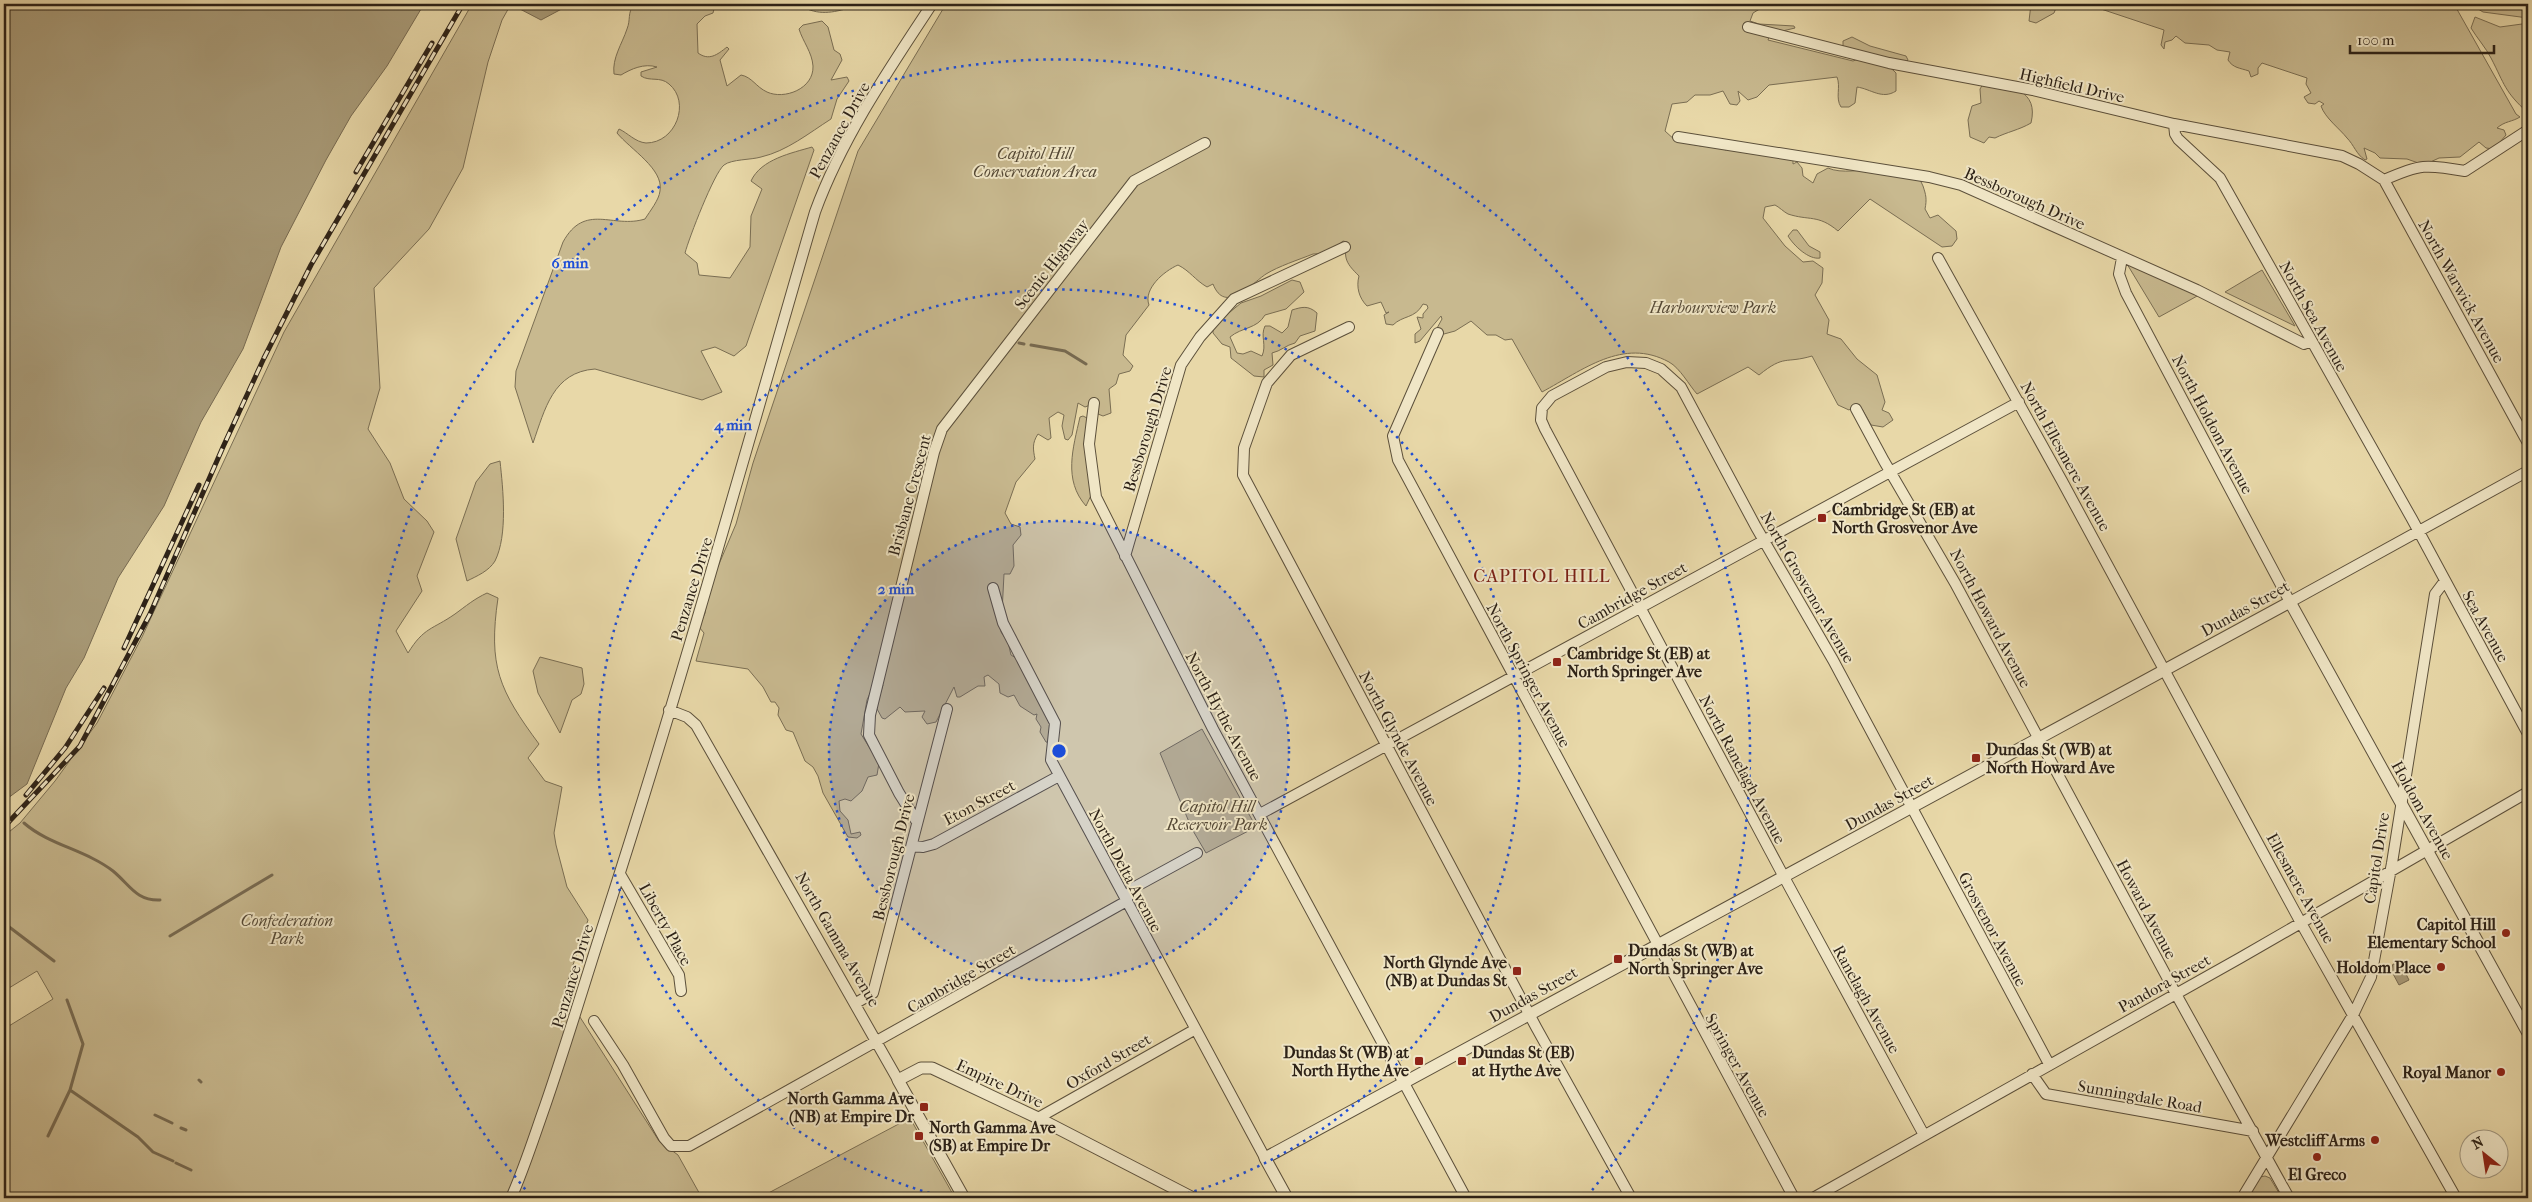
<svg xmlns="http://www.w3.org/2000/svg" width="2532" height="1202" viewBox="0 0 2532 1202" font-family="'IM FELL French Canon',serif">
	<style>
		.green { fill: #c8b98f; stroke: #7a6e53 }
		.water { fill: #a89a77; stroke: #776a51 }
		.lines { fill: none; stroke-linecap: round; stroke-linejoin: round }
		.stream { stroke: #776a51; stroke-width: 3 }
		.minor-casing { stroke: #5c503b; stroke-width: 12 }
		.tertiary-casing { stroke: #5c503b; stroke-width: 13 }
		.minor { stroke: #f0e6c6; stroke-width: 10 }
		.tertiary { stroke: #f0e6c6; stroke-width: 11 }
		.rail-casing { stroke: #2d2217; stroke-width: 5 }
		.rail { stroke: #f0e6c6; stroke-width: 3; stroke-dasharray: 9; stroke-linecap: butt }
		.ring { fill: none; stroke: #1d4ed8; stroke-width: 2.5; stroke-dasharray: 2.5 5 }
		.poi-dot { fill: #8f2418; stroke: #f0e6c6; stroke-width: 2 }
		.labels { text-anchor: middle; stroke-width: 4; stroke-linejoin: round; paint-order: stroke }
		.street-label { font-size: 16px; fill: #2d2217; stroke: #f0e6c6 }
		.park-label { font-size: 16px; font-style: italic; fill: #544835; stroke: #f0e6c6 }
		.poi-label { font-size: 16px; font-weight: bold; fill: #2d2217; stroke: #f0e6c6; text-anchor: end }
		.neighbourhood-label { font-size: 18px; letter-spacing: 1px; fill: #7a1f14; stroke: #f0e6c6 }
		.centre { fill: #1d4ed8; stroke: #f0e6c6; stroke-width: 2.5 }
		.ring-label { font-size: 15px; text-anchor: middle; font-weight: bold; fill: #1d4ed8; stroke: #f0e6c6; stroke-width: 4; stroke-linejoin: round; paint-order: stroke }
	</style>
	<rect width="100%" height="100%" fill="#e8d8a8"/>
	<filter id="stains"><feTurbulence type="fractalNoise" baseFrequency=".004" numOctaves="4"/><feColorMatrix values="0 0 0 0 .2 0 0 0 0 .09 0 0 0 0 .02 0 0 0 .5 -.17"/></filter>
	<radialGradient id="worn" r=".72"><stop offset=".6" stop-color="#630" stop-opacity="0"/><stop offset="1" stop-color="#630" stop-opacity=".3"/></radialGradient>
	<!-- green -->
	<path class="green" d="M472 4H511L502 20 488 62 463 168 429 229 374 288 380 388 368 429 390 463 404 499 427 521 434 532 417 576 422 591 396 631 408 653C424 627 432 630 455 614 466 606 474 599 487 593L498 598C488 666 499 690 539 744L528 758 545 781 562 787 554 833 556 845 567 887 588 920 564 992 659 1141 678 1155 702 1198H4V1029L53 999 37 971 4 991V836L20 823 55 781 97 723 142 637 284 332Z
		M634 4H723V6L714 9 713 13 705 16 697 24 698 53C709 61 717 55 727 47L729 49 720 60 727 86 741 75C752 77 756 87 767 92 784 100 814 89 813 66 812 52 803 42 799 29L803 25 822 21 828 27 834 50 840 54 842 60 831 80 847 77 849 81 837 99 831 119C809 133 787 151 761 157 751 160 732 159 724 165 714 173 689 238 685 253L697 263 699 275 730 278 750 247 751 216 762 189 751 181C761 159 792 153 812 147L814 150 746 346 734 356 715 347 701 351 722 392 702 400 595 369C553 372 545 409 533 443L515 387 516 371 563 242C585 202 613 229 645 219 650 211 659 200 660 191 664 169 630 149 617 133L619 129C628 133 635 142 646 143 676 143 691 102 669 84 660 76 650 82 641 76V72L657 67C644 63 631 69 621 75L614 74C612 58 622 44 627 29 631 19 627 14 634 4Z
		M797 4H851L849 8C828 14 816 15 797 4Z
		M946 4H1768L1753 13 1750 21 1759 24 1794 26 1795 28 1770 34 1768 40 1853 61C1867 55 1886 62 1896 73V91C1882 100 1871 89 1857 87L1855 103 1849 107H1841C1835 98 1841 87 1837 77L1769 85 1757 97 1748 100 1738 91 1740 101 1737 105 1730 104 1723 91 1710 95H1695L1687 102 1672 104 1665 131 1676 141 1701 146C1712 139 1715 141 1725 150L1740 145 1793 160V164L1797 162 1802 168 1803 176 1813 183 1817 174 1828 168C1854 180 1911 151 1923 186 1926 195 1927 199 1925 209L1930 218 1938 215 1956 231 1957 239 1952 246 1942 247 1870 199 1838 231C1818 214 1809 221 1788 214 1784 212 1779 207 1775 205L1765 207 1763 218 1785 246 1803 262 1813 261 1823 268 1822 283 1815 295 1829 320 1827 334 1841 339 1857 359 1877 375 1885 402 1882 410 1889 413 1893 420 1883 427 1871 425 1862 409 1856 405 1849 410 1838 405 1812 356C1785 364 1785 354 1759 375L1748 367 1697 394C1689 385 1680 368 1669 362 1623 337 1583 370 1542 392L1512 339 1505 340 1496 335H1487L1471 321 1455 331 1444 334 1436 330 1442 319 1441 316 1420 341 1415 343V334L1421 329 1417 317 1423 318V314L1428 308 1427 305 1423 304C1415 319 1403 315 1393 325L1386 324 1384 315 1389 312 1386 313 1381 302 1367 306C1359 298 1356 287 1359 276 1347 264 1343 259 1347 242L1343 241C1334 249 1325 254 1313 254 1298 260 1279 266 1266 274 1251 284 1225 315 1213 284L1207 287C1195 280 1190 271 1178 265 1164 271 1143 289 1149 305L1126 335 1123 355 1133 366 1130 371 1119 374 1116 384 1109 389 1111 413 1103 416 1098 414V402L1085 407 1078 403 1072 435 1068 440 1065 439 1062 426 1064 415 1058 412 1049 418 1051 438 1048 440 1038 434C1032 443 1033 449 1035 459L1016 482 1005 513 1011 524 1020 527 1021 535 1013 545 1014 566 1010 574H1004L1001 632 1008 642 1011 655 1016 658 1053 723 1050 743 1046 742 1040 732 1041 727 1036 719 1037 714 1034 715 1020 706 1014 695 1008 697 1000 693 999 684 988 675 984 677 985 686H978L960 697H957L954 687 936 722 927 724 922 717 925 711 905 712 900 707 885 719 882 718 876 707 883 685 875 682 867 700 861 734 879 763 877 775 868 777 862 791 851 801 845 799 839 801 840 811 848 820 851 834 860 832 861 835 857 838 848 837 823 793 818 776 813 767 805 761 793 732 786 730 778 715 779 708 775 702H771L763 687 748 669 696 661 704 633 699 627 705 613 708 590 736 524 753 463 858 151Z
		M2031 4H2055L2056 8 2054 13 2036 23 2029 21Z
		M2086 4H2454L2516 114 2520 117C2512 122 2505 121 2497 128L2504 130 2506 135 2494 149 2486 148 2479 142 2460 157 2439 158 2424 165 2407 159 2380 158 2375 153 2364 148 2367 159 2365 160C2356 154 2354 145 2347 138 2340 129 2325 118 2321 106L2324 104 2319 101 2315 104 2308 103 2304 97 2311 93 2306 84 2307 78 2262 63 2258 68V74L2251 77 2249 71C2240 68 2233 68 2228 60L2230 52 2217 50 2209 45 2185 43 2176 36 2172 40 2165 42 2164 49 2161 45 2164 30Z
		M2470 4H2528V18L2483 12Z
		M2475 17 2500 27 2522 24 2528 29V113C2504 91 2505 85 2491 58 2486 48 2477 38 2471 28Z
		M1852 37 1870 46 1906 56 1908 60 1905 63 1843 47V41Z
		M1986 79C2011 87 2039 90 2031 123 2019 130 2007 132 1995 138L1989 137 1984 143 1970 137 1968 120 1972 106 1981 103 1980 89Z
		M1793 230H1797L1809 246 1820 252V258C1809 260 1794 246 1788 236Z
		M2127 264 2199 295 2159 317Z
		M2262 270 2295 326 2225 292Z
		M1292 280 1300 282 1304 292 1286 309 1265 315C1257 329 1242 327 1230 337L1237 353 1243 354 1251 351 1262 356C1267 345 1260 336 1265 326H1270L1282 333 1288 327 1292 310C1302 307 1308 305 1317 313L1315 331 1300 336 1295 343C1286 345 1281 351 1272 353L1273 365 1264 370V377L1254 376 1231 358 1230 347 1222 344 1213 333V326L1241 303 1261 296Z
		M1083 416 1089 419 1093 491 1086 506C1063 480 1073 448 1080 417Z
		M500 461C503 489 508 535 495 561 489 571 477 576 467 581L456 539 476 482 490 464Z
		M540 657 582 668 584 684 581 694 572 700 560 733 538 693 533 671Z
		M1202 729 1256 827 1206 853 1192 829 1160 753Z
		M910 1118 955 1198H759Z
		M2265 1176 2270 1178 2282 1198H2246L2260 1177Z"/>
	<!-- water -->
	<path class="water" d="M4 4H424L387 66 351 116 326 160 281 247 243 349 201 422 164 506 118 578 84 658 66 688 27 784 4 801Z
		M520 4H571L541 20 518 8Z
		M2393 964 2402 966 2409 980 2399 985 2391 970Z"/>
	<g class="lines">
		<!-- stream -->
		<path class="stream" d="M1019 343 1024 344
			M1031 345 1065 351 1086 364
			M4 805 5 806
			M24 823C49 845 86 850 113 871 130 885 136 901 160 900
			M4 923 54 961
			M170 936 272 875
			M67 1000 83 1044 70 1090 138 1137 153 1152 173 1161
			M199 1080 201 1082
			M155 1115 172 1123
			M181 1128 186 1130
			M48 1136 70 1090
			M176 1163 191 1170"/>
		<!-- minor casing -->
		<g class="minor-casing">
			<path id="minor" d="M1748 27 1889 63 2033 90 2174 124 2342 156 2359 164 2384 180 2528 443
				M2174 124 2175 134 2178 139 2220 178 2412 519 2528 734
				M1678 137 1929 177 1961 185 2197 290 2304 344 2311 341
				M2384 180C2420 164 2426 164 2465 171L2528 130
				M1938 258 2062 481 2301 923 2456 1198
				M2122 258 2119 274 2126 293 2290 602 2528 471
				M1349 327 1291 355 1267 383 1244 448 1243 475 1536 1027 1631 1198
				M1438 333 1393 436 1398 460 1794 1198
				M1094 403 1089 444 1096 497 1213 729 1466 1198
				M1856 409 1884 461 1955 583 2176 994 2289 1198
				M1125 556 1181 365 1200 337 1234 299 1345 247
				M993 588 1003 623 1055 723 1051 760 1265 1158
				M669 710 687 717 696 725 898 1080
				M1260 814 2019 402
				M917 822 899 793 869 735 870 715 934 452 942 429 1134 181 1205 143
				M912 846 923 847 934 844 1059 776
				M620 874 679 975 681 991
				M856 1003 873 993 947 709
				M594 1021 623 1065 664 1138 671 1146H689L1125 902 1133 888 1197 853
				M2032 1074 2046 1094 2253 1131
				M1038 1118 1194 1030
				M1924 1135 1784 877 1545 429 1541 420 1542 408 1552 396 1593 374 1606 367 1627 362 1646 363 1661 369 1681 387 1756 527 1833 660 2049 1064
				M511 1198C524 1169 534 1137 545 1106 567 1042 586 978 607 913 682 681 747 446 815 212 842 138 889 69 932 4
				M1813 1198 2240 958 2528 792
				M2242 1198 2353 1015 2371 977 2392 863 2435 594 2444 582"/>
		</g>
		<!-- tertiary casing -->
		<g class="tertiary-casing">
			<path id="tertiary" d="M964 1198 898 1080 921 1068H932L1038 1118 1193 1198
				M1287 1198 1265 1158 2290 602 2528 1033"/>
		</g>
		<!-- minor -->
		<use href="#minor" class="minor"/>
		<!-- tertiary -->
		<use href="#tertiary" class="tertiary"/>
		<!-- rail casing -->
		<g class="rail-casing">
			<path id="rail" d="M356 172 432 43
				M124 648 199 485
				M26 795 65 748 104 688
				M4 827 80 746 150 614 223 447 264 358 311 265 463 4"/>
		</g>
		<!-- rail -->
		<use href="#rail" class="rail"/>
	</g>
	<!-- distance rings -->
	<circle cx="1059" cy="751" r="230" fill="#1d4ed8" fill-opacity=".12"/>
	<g class="ring">
		<circle cx="1059" cy="751" r="230"/>
		<path d="M944 1197A461 461 0 1 1 1174 1197"/>
		<path d="M530 1195A691 691 0 1 1 1588 1195"/>
	</g>
	<!-- markers -->
	<g class="poi-dot">
		<rect x="1817" y="513" width="10" height="10" rx="2.5"/>
		<rect x="1552" y="657" width="10" height="10" rx="2.5"/>
		<rect x="1971" y="753" width="10" height="10" rx="2.5"/>
		<circle cx="2506" cy="933" r="5"/>
		<rect x="1613" y="954" width="10" height="10" rx="2.5"/>
		<circle cx="2441" cy="967" r="5"/>
		<rect x="1512" y="966" width="10" height="10" rx="2.5"/>
		<rect x="1414" y="1056" width="10" height="10" rx="2.5"/>
		<rect x="1457" y="1056" width="10" height="10" rx="2.5"/>
		<circle cx="2501" cy="1072" r="5"/>
		<rect x="919" y="1102" width="10" height="10" rx="2.5"/>
		<rect x="914" y="1131" width="10" height="10" rx="2.5"/>
		<circle cx="2375" cy="1140" r="5"/>
		<circle cx="2317" cy="1157" r="5"/>
	</g>
	<g class="labels">
		<!-- street labels -->
		<g class="street-label">
			<text transform="translate(2072 85) rotate(13)" y="6">Highfield Drive</text>
			<text transform="translate(839 130) rotate(-61)" y="6">Penzance Drive</text>
			<text transform="translate(2025 198) rotate(24)" y="6">Bessborough Drive</text>
			<text transform="translate(1051 264) rotate(-52)" y="6">Scenic Highway</text>
			<text transform="translate(2462 291) rotate(61)" y="6">North Warwick Avenue</text>
			<text transform="translate(2314 316) rotate(61)" y="6">North Sea Avenue</text>
			<text transform="translate(2213 424) rotate(62)" y="6">North Holdom Avenue</text>
			<text transform="translate(1147 429) rotate(-73)" y="6">Bessborough Drive</text>
			<text transform="translate(2066 456) rotate(61)" y="6">North Ellesmere Avenue</text>
			<text transform="translate(909 495) rotate(-75)" y="6">Brisbane Crescent</text>
			<text transform="translate(1808 587) rotate(60)" y="6">North Grosvenor Avenue</text>
			<text transform="translate(691 589) rotate(-73)" y="6">Penzance Drive</text>
			<text transform="translate(1632 595) rotate(-29)" y="6">Cambridge Street</text>
			<text transform="translate(2245 608) rotate(-29)" y="6">Dundas Street</text>
			<text transform="translate(1991 618) rotate(62)" y="6">North Howard Avenue</text>
			<text transform="translate(2486 626) rotate(61)" y="6">Sea Avenue</text>
			<text transform="translate(1529 675) rotate(62)" y="6">North Springer Avenue</text>
			<text transform="translate(1224 716) rotate(62)" y="6">North Hythe Avenue</text>
			<text transform="translate(1399 738) rotate(62)" y="6">North Glynde Avenue</text>
			<text transform="translate(1743 769) rotate(62)" y="6">North Ranelagh Avenue</text>
			<text transform="translate(979 802) rotate(-28)" y="6">Eton Street</text>
			<text transform="translate(1889 802) rotate(-29)" y="6">Dundas Street</text>
			<text transform="translate(2423 810) rotate(61)" y="6">Holdom Avenue</text>
			<text transform="translate(893 857) rotate(-76)" y="6">Bessborough Drive</text>
			<text transform="translate(2376 858) rotate(-81)" y="6">Capitol Drive</text>
			<text transform="translate(1126 870) rotate(62)" y="6">North Delta Avenue</text>
			<text transform="translate(2301 888) rotate(61)" y="6">Ellesmere Avenue</text>
			<text transform="translate(2147 909) rotate(62)" y="6">Howard Avenue</text>
			<text transform="translate(666 924) rotate(61)" y="6">Liberty Place</text>
			<text transform="translate(1993 929) rotate(62)" y="6">Grosvenor Avenue</text>
			<text transform="translate(838 939) rotate(60)" y="6">North Gamma Avenue</text>
			<text transform="translate(572 976) rotate(-73)" y="6">Penzance Drive</text>
			<text transform="translate(961 978) rotate(-30)" y="6">Cambridge Street</text>
			<text transform="translate(2164 983) rotate(-29)" y="6">Pandora Street</text>
			<text transform="translate(1533 994) rotate(-29)" y="6">Dundas Street</text>
			<text transform="translate(1867 999) rotate(61)" y="6">Ranelagh Avenue</text>
			<text transform="translate(1108 1061) rotate(-30)" y="6">Oxford Street</text>
			<text transform="translate(1738 1065) rotate(61)" y="6">Springer Avenue</text>
			<text transform="translate(1000 1083) rotate(25)" y="6">Empire Drive</text>
			<text transform="translate(2140 1096) rotate(10)" y="6">Sunningdale Road</text>
		</g>
		<!-- park labels -->
		<g class="park-label">
			<text x="1035" y="159">Capitol Hill<tspan x="1035" dy="18">Conservation Area</tspan></text>
			<text x="1713" y="313">Harbourview Park</text>
			<text x="1217" y="812">Capitol Hill<tspan x="1217" dy="18">Reservoir Park</tspan></text>
			<text x="287" y="926">Confederation<tspan x="287" dy="18">Park</tspan></text>
		</g>
		<!-- poi labels -->
		<g class="poi-label">
			<text x="1832" y="515" text-anchor="start">Cambridge St (EB) at<tspan x="1832" dy="18">North Grosvenor Ave</tspan></text>
			<text x="1567" y="659" text-anchor="start">Cambridge St (EB) at<tspan x="1567" dy="18">North Springer Ave</tspan></text>
			<text x="1986" y="755" text-anchor="start">Dundas St (WB) at<tspan x="1986" dy="18">North Howard Ave</tspan></text>
			<text x="2496" y="930">Capitol Hill<tspan x="2496" dy="18">Elementary School</tspan></text>
			<text x="1628" y="956" text-anchor="start">Dundas St (WB) at<tspan x="1628" dy="18">North Springer Ave</tspan></text>
			<text x="1507" y="968">North Glynde Ave<tspan x="1507" dy="18">(NB) at Dundas St</tspan></text>
			<text x="2431" y="973">Holdom Place</text>
			<text x="1409" y="1058">Dundas St (WB) at<tspan x="1409" dy="18">North Hythe Ave</tspan></text>
			<text x="1472" y="1058" text-anchor="start">Dundas St (EB)<tspan x="1472" dy="18">at Hythe Ave</tspan></text>
			<text x="2491" y="1078">Royal Manor</text>
			<text x="914" y="1104">North Gamma Ave<tspan x="914" dy="18">(NB) at Empire Dr</tspan></text>
			<text x="929" y="1133" text-anchor="start">North Gamma Ave<tspan x="929" dy="18">(SB) at Empire Dr</tspan></text>
			<text x="2365" y="1146">Westcliff Arms</text>
			<text x="2317" y="1180" text-anchor="middle">El Greco</text>
		</g>
		<!-- neighbourhood labels -->
		<g class="neighbourhood-label">
			<text x="1542" y="582">CAPITOL HILL</text>
		</g>
	</g>
	<circle cx="1059" cy="751" r="8" class="centre"/>
	<g class="ring-label">
		<text x="570" y="268">6 min</text>
		<text x="733" y="430">4 min</text>
		<text x="896" y="594">2 min</text>
	</g>
	<!-- margin -->
	<rect width="2532" height="1202" fill="none" stroke="#e8d8a8" stroke-width="20"/>
	<rect x="5" y="5" width="2522" height="1192" fill="none" stroke="#2d2217" stroke-width="2.5"/>
	<rect x="10" y="10" width="2512" height="1182" fill="none" stroke="#2d2217"/>
	<!-- north arrow -->
	<g transform="translate(2484 1154) rotate(330)"><circle r="24" fill="#f0e6c6" stroke="#a29880"/>
	<path d="M0-4L9 19L0 12L-9 19Z" fill="#8f2418"/>
	<text y="-8" font-size="14" font-weight="bold" text-anchor="middle" fill="#2d2217">N</text>
	</g>
	<!-- scale -->
	<path d="M2350 45v8h144v-8" fill="none" stroke="#2d2217" stroke-width="2.5"/>
	<text x="2357" y="45" font-size="15" fill="#2d2217" stroke="#f0e6c6" stroke-width="4" paint-order="stroke">100 m</text>
	<rect width="100%" height="100%" filter="url(#stains)"/>
	<rect width="100%" height="100%" fill="url(#worn)"/>
</svg>
